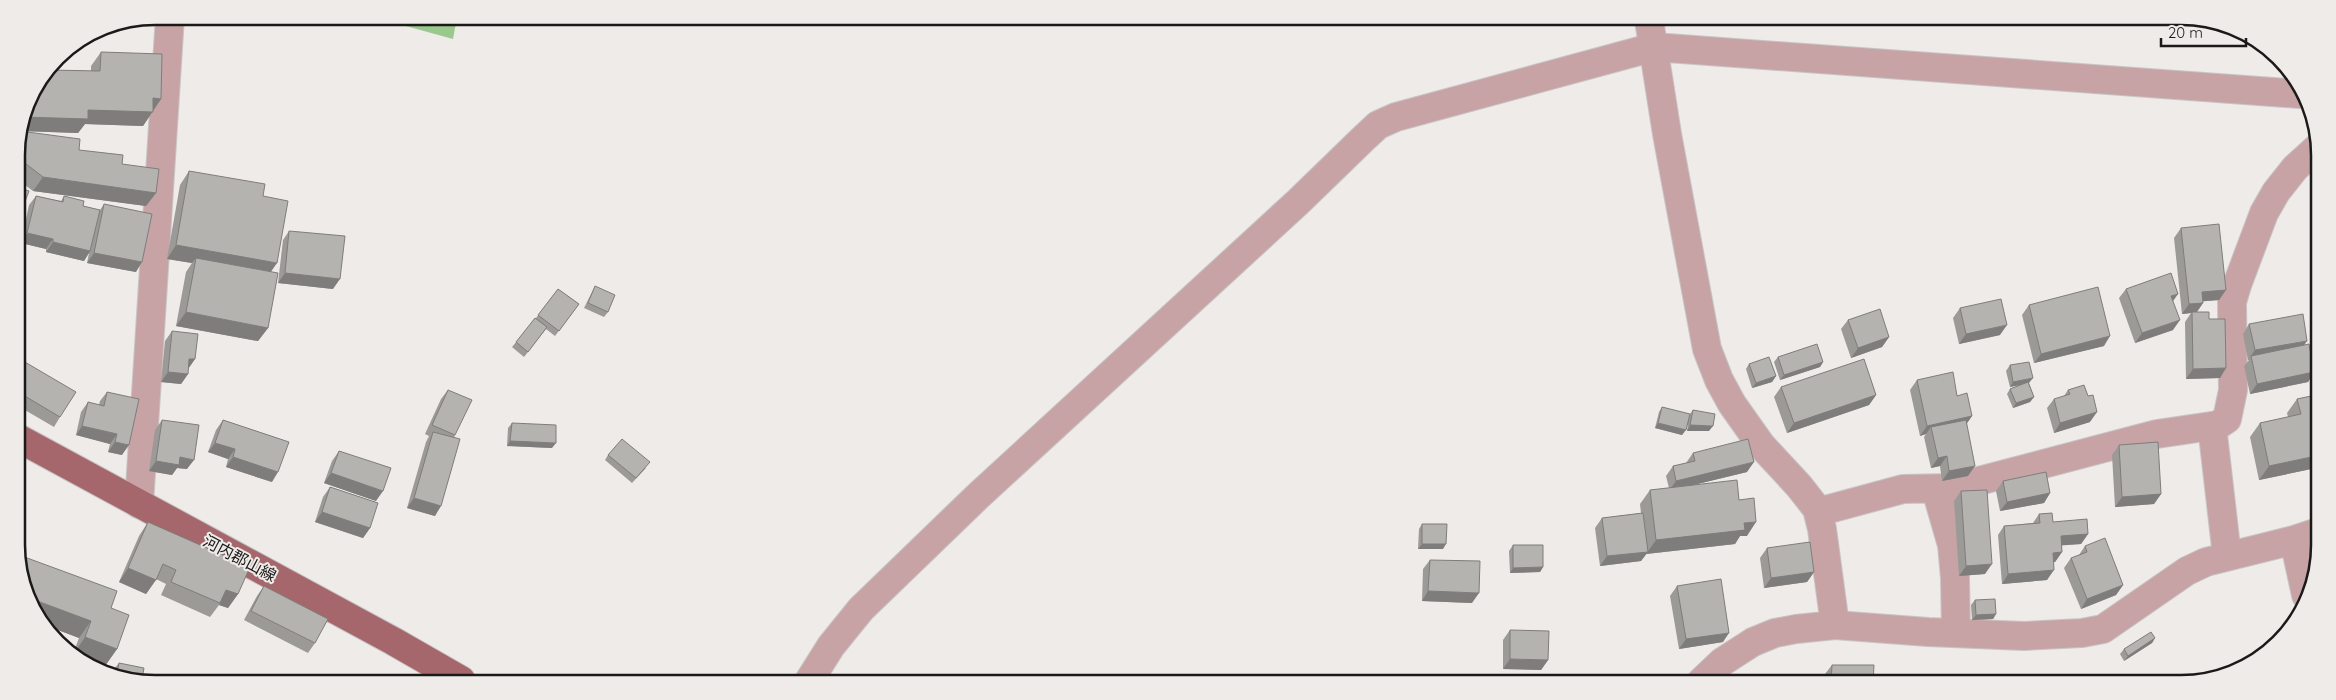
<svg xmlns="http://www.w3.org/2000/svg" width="2336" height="700" viewBox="0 0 2336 700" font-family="Quicksand,'Noto Sans JP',sans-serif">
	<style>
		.forest { fill: #9ac98e }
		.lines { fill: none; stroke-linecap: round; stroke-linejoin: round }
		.minor-casing { stroke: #c8c5c4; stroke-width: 30 }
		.major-casing { stroke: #c8c5c4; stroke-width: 30 }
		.minor { stroke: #c8a3a6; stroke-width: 28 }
		.major { stroke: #a5666c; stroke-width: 28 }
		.wall { fill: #9c9a97 }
		.shaded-wall { fill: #7f7d7b }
		.building { fill: #b5b3b0; stroke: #7f7d7b }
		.labels { text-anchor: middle; stroke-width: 4; stroke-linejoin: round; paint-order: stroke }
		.street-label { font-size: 16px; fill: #1b1a19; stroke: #eeebe9 }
		.rim { fill: none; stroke: #1b1a19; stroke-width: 2.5 }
	</style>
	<rect width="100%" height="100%" fill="#eeebe9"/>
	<!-- forest -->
	<path class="forest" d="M373 17H457L453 39Z"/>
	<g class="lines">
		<!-- minor casing -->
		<g class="minor-casing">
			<path id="minor" d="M1649 20 1667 134 1707 349 1719 380 1732 404 1761 445 1799 486 1817 509 1822 529 1835 625
				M2212 426 2227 556
				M1936 490 1952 545 1955 578 1956 633
				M139 504 170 16
				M1818 512 1903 489 1952 488 2157 434 2218 425 2227 419 2233 390 2232 302 2237 285 2264 213 2276 192 2295 168 2317 148
				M2294 540 2306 595
				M809 681 831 646 861 609 978 496 1298 202 1364 138 1378 125 1396 117 1654 47 2300 94
				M1701 682 1722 662 1753 642 1775 633 1796 629 1835 625 1928 632 2024 636 2082 633 2103 629 2187 571 2206 562 2294 540 2315 533"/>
		</g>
		<!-- major casing -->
		<g class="major-casing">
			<path id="major" d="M18 438 393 641 461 680"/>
		</g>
		<!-- minor -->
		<use href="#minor" class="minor"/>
		<!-- major -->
		<use href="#major" class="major"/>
	</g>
	<!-- wall -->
	<path class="wall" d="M101 52 161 99 143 126 85 124 78 133 23 131 122 164 156 193 146 206 33 191 17 179V146L27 102 48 70 91 71V66Z
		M189 171 263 196 271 272 268 328 258 341 176 326 186 272 192 263 167 259 180 185Z
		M36 196 61 201 64 196 83 206 100 210 104 204 136 272 87 263 89 253 84 261 46 252V249L21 243 29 205Z
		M2181 228 2226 290 2219 300 2203 301V303L2197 312 2209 319 2226 368 2220 378 2186 379 2185 322 2191 313 2182 314 2174 238Z
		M289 231 333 289 278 283 283 240Z
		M595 286 608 312 604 317 584 308Z
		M558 289 579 304 555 336 546 329 524 357 512 347 536 318Z
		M2126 289 2173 330 2135 343 2119 298Z
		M2029 305 2104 346 2034 363 2022 315Z
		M1960 308 2000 335 1959 344 1953 318Z
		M1848 320 1889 337 1882 347 1851 358 1841 329Z
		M2249 324 2304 345 2314 372 2308 382 2250 394 2244 366 2249 360H2248L2243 334Z
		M172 331 195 359 188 369V374L181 384 161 382 165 341Z
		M1778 357 1823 362 1820 367 1780 380 1774 362Z
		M18 358 60 417 54 427 18 406Z
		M1749 364 1776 376 1772 382 1752 388 1746 369Z
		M2010 365 2029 383 2034 397 2030 402 2013 408 2007 394 2010 389 2019 385 2010 387 2006 371Z
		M1917 380 1957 396 1972 416 1967 423 1968 476 1942 481 1940 466 1931 468 1924 437 1926 434 1920 436 1910 390Z
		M1781 387 1876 395 1869 405 1787 433 1774 397Z
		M448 390 455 435 454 438 435 516 407 508 426 442 429 436 425 434 441 399Z
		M2068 390 2090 422 2054 433 2047 408 2054 399 2064 396Z
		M107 392 122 455 108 452 110 444 76 435 81 412 88 402 99 405 100 401Z
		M2316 395V468L2259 480 2250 437 2260 423 2288 417 2287 413 2297 399Z
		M1662 407 1690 414 1693 410 1709 431H1687L1688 424 1682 435 1655 428 1659 412Z
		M162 420 187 469 177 468 172 475 149 471 155 430Z
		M223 420 272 482 226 467 228 459 208 452 216 430Z
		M512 423 552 448 507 446 508 428Z
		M2119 445 2161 494 2154 504 2115 507 2112 455Z
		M339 451 376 501 324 483 332 461Z
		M1693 453 1747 472 1693 485 1739 500 1747 536H1740L1735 544 1646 554 1641 561 1600 566 1595 528 1602 518 1641 513 1640 504 1650 490 1669 488 1666 476 1673 466 1686 463Z
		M608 455 646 468 632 483 605 460Z
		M2003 481 2050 493 2044 503 2000 511 1996 491Z
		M330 487 370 528 363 538 315 522 323 497Z
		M1961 491 1985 574 1959 576 1954 501Z
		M2039 514 2053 522 2088 534 2081 544 2062 545V552L2055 562H2053L2047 580 2002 584 1998 535 2004 526 2033 523Z
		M148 522 238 594 228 608 219 605 210 617 161 595 166 584 156 579 146 594 119 582 139 536Z
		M1422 524 1443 549H1418L1419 529Z
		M1513 545 1543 567 1540 572 1510 573 1509 551Z
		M2085 546 2123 585 2116 595 2081 609 2064 568 2071 558 2079 555Z
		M1767 548 1814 572 1807 582 1764 588 1760 558Z
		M1430 560 1472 603 1422 601 1423 569Z
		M264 586 315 643 308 653 244 620 257 596Z
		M1677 586 1723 642 1679 649 1670 596Z
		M1975 600 1996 614 1993 619 1972 620 1971 605Z
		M111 608 117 649 105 666 88 660 74 651 79 638 45 625Z
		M1510 630 1548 660 1541 670 1503 669V640Z
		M2155 638 2152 643 2124 661 2120 654 2124 649Z
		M119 663V679L114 676 115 668Z
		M1832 665 1873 683H1825V674Z"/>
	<!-- shaded-wall -->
	<path class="shaded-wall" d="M153 98 161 99 143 126 85 124 78 133 20 131 23 117Z
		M43 177 156 193 146 206 33 191Z
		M27 233 53 239 46 249 21 243Z
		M53 242 90 251 84 261 46 252Z
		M176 245 277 263 268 276 196 258 192 263 167 259Z
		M94 253 142 262 136 272 87 263Z
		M285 273 340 279 333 289 278 283Z
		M2226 290 2219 300 2195 302 2202 292Z
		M2178 294 2171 304V296Z
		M2203 303 2196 313 2192 312 2191 313 2182 314 2189 304Z
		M186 312 268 328 258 341 176 326Z
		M2180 320 2173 330 2135 343 2142 333Z
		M2007 325 2000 335 1959 344 1966 334Z
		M2110 336 2104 346 2034 363 2041 354Z
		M1889 337 1882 347 1851 358 1858 348Z
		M2307 341 2300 351 2251 356 2248 360 2255 350Z
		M189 359H195L188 369Z
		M1823 362 1820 367 1780 380 1784 375Z
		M2226 368 2220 378 2186 379 2193 369Z
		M168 372 188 374 181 384 161 382Z
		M2314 372 2308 382 2250 394 2257 384Z
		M1776 376 1772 382 1752 388 1756 383Z
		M2033 378 2029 383 2010 387 2013 382Z
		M1876 395 1869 405 1787 433 1794 423Z
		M2034 397 2030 402 2013 408 2016 403Z
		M2097 412 2090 422 2054 433 2060 423Z
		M1972 416 1965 426 1931 427 1926 434 1920 436 1927 426Z
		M1658 423 1686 430 1682 435 1655 428Z
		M1690 425 1713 426 1709 431H1687Z
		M82 426 117 434 110 444 76 435Z
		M510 441 556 443 552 448 507 446Z
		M115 442 129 445 122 455 108 452Z
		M215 443 235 449 228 459 208 452Z
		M1947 456 1940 466 1931 468 1938 458Z
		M2316 456V468L2259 480 2269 466Z
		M180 457 194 460 187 469 177 468 172 475 149 471 156 461Z
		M233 457 278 472 272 482 226 467Z
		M1754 462 1747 472 1669 491 1676 481Z
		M1975 466 1968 476 1942 481 1949 471Z
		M331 473 383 491 376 501 324 483Z
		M2050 493 2044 503 2000 511 2007 502Z
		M2161 494 2154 504 2115 507 2122 497Z
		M414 498 441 506 435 516 407 508Z
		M322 512 370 528 363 538 315 522Z
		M1756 522 1747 536H1740L1735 544 1646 554 1656 540 1744 523Z
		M2088 534 2081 544 2054 546 2061 536Z
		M1422 544H1446L1443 549H1418Z
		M1648 552 1641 561 1600 566 1607 556Z
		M2062 552 2055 562 2046 563 2053 553Z
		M1992 564 1985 574 1959 576 1966 566Z
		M1543 567 1540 572 1510 573 1513 568Z
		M128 568 156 580 146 594 119 582Z
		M2054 570 2047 580 2002 584 2008 574Z
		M1814 572 1807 582 1764 588 1771 578Z
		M2123 585 2116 595 2081 609 2087 599Z
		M226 590 238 594 228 608 219 605Z
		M1428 591 1479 593 1472 603 1422 601Z
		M32 599 91 621 79 638 45 625Z
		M1996 614 1993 619 1972 620 1976 615Z
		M1729 633 1723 642 1679 649 1686 639Z
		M85 637 117 649 105 666 88 660 75 652Z
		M2155 638 2152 643 2124 661 2128 656Z
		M1510 659 1548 660 1541 670 1503 669Z"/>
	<!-- building -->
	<path class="building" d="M101 52 162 54 161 99 153 98V112L88 110V119L23 117 27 102 28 100H31L32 95 48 70 100 71Z
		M20 131 80 139 79 150 123 155 122 164 159 169 156 193 43 177 17 157V146Z
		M189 171 265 184 263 196 288 201 277 263 176 245Z
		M17 187 29 191 17 222Z
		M36 196 63 202 64 196 84 201 83 206 100 210 90 251 53 242V239L27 233Z
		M104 204 152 214 142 262 94 253Z
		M2219 224 2226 290 2202 292 2203 303 2189 304 2181 228Z
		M289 231 345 236 340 279 285 273Z
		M196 258 278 273 268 328 186 312Z
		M2171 273 2178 294 2171 296 2180 320 2142 333 2126 289Z
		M595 286 615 295 608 312 588 303Z
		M2098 287 2110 336 2041 354 2029 305Z
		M558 289 579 304 559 331 538 315Z
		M2001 299 2007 325 1966 334 1960 308Z
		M1880 309 1889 337 1858 348 1848 320Z
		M2192 312H2209V319H2225L2226 368 2193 369Z
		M2303 314 2307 341 2255 350 2249 324Z
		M535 318 547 327 528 352 516 342Z
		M172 331 198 334 195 359H189L188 374 168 372Z
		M1817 344 1823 362 1784 375 1778 357Z
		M2309 344 2314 372 2257 384 2251 356Z
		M1769 357 1776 376 1756 383 1749 364Z
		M18 358 76 392 60 417 18 392Z
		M1864 359 1876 395 1794 423 1781 387Z
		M2029 362 2033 378 2013 382 2010 365Z
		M1953 372 1957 396 1967 393 1972 416 1927 426 1917 380Z
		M2028 382 2034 397 2016 403 2010 389Z
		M2084 385 2088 396 2093 395 2097 412 2060 423 2054 399 2070 394 2068 390Z
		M448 390 472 400 455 435 432 425Z
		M107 392 139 399 129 445 115 442 117 434 82 426 88 402 104 406Z
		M2316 395V456L2269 466 2260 423 2301 414 2297 399Z
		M1662 407 1690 414 1686 430 1658 423Z
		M1693 410 1715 414 1713 426 1690 425Z
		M162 420 199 425 194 460 180 457 179 465 156 461Z
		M223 420 289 442 278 472 233 457 235 449 215 443Z
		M1966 420 1975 466 1949 471 1947 456 1938 458 1931 427Z
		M512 423 556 425V443L510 441Z
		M433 432 460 439 441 506 414 498Z
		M622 439 650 462 636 478 608 455Z
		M1748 439 1754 462 1676 481 1673 466 1695 461 1693 453Z
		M2158 442 2161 494 2122 497 2119 445Z
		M339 451 391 468 383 491 331 473Z
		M2046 472 2050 493 2007 502 2003 481Z
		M1737 480 1739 500 1754 498 1756 522 1744 523 1745 530 1656 540 1650 490Z
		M330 487 378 503 370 528 322 512Z
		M1987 490 1992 564 1966 566 1961 491Z
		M1643 513 1648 552 1607 556 1602 518Z
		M2052 513 2053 522 2087 519 2088 534 2061 536 2062 552 2053 553 2054 570 2008 574 2004 526 2040 523 2039 514Z
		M148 522 250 567 238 594 226 590 220 603 171 582 176 570 163 564 156 580 128 568Z
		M1422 524H1447L1446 544H1422Z
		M2105 538 2123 585 2087 599 2071 558 2087 552 2085 546Z
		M1810 542 1814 572 1771 578 1767 548Z
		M1513 545H1543V567L1513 568Z
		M19 555 117 591 111 608 129 615 117 649 85 637 91 621 32 599 19 572Z
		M1430 560 1480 561 1479 593 1428 591Z
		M1721 579 1729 633 1686 639 1677 586Z
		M264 586 328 619 315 643 251 611Z
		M1995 599 1996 614 1976 615 1975 600Z
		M1510 630 1549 631 1548 660 1510 659Z
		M2151 632 2155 638 2128 656 2124 649Z
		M119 663 144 668 142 679H119L116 677Z
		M1832 665H1874L1873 683H1831Z
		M2010 675 2019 683H2004Z"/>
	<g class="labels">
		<!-- street labels -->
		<g class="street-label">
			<text transform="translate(240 558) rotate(28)" y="6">河内郡山線</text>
		</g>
	</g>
	<!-- crop -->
	<path d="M0 0H2336V700H0ZM155 25H2181A130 130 0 0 1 2311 155V545A130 130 0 0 1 2181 675H155A130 130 0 0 1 25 545V155A130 130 0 0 1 155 25Z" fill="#eeebe9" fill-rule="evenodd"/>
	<path class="rim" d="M155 25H2181A130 130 0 0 1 2311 155V545A130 130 0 0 1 2181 675H155A130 130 0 0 1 25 545V155A130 130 0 0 1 155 25Z"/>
	<!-- scale -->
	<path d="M2161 38v8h85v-8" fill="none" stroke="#1b1a19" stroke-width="2.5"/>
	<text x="2168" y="38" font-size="15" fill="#1b1a19" stroke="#eeebe9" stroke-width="4" paint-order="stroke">20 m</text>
</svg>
